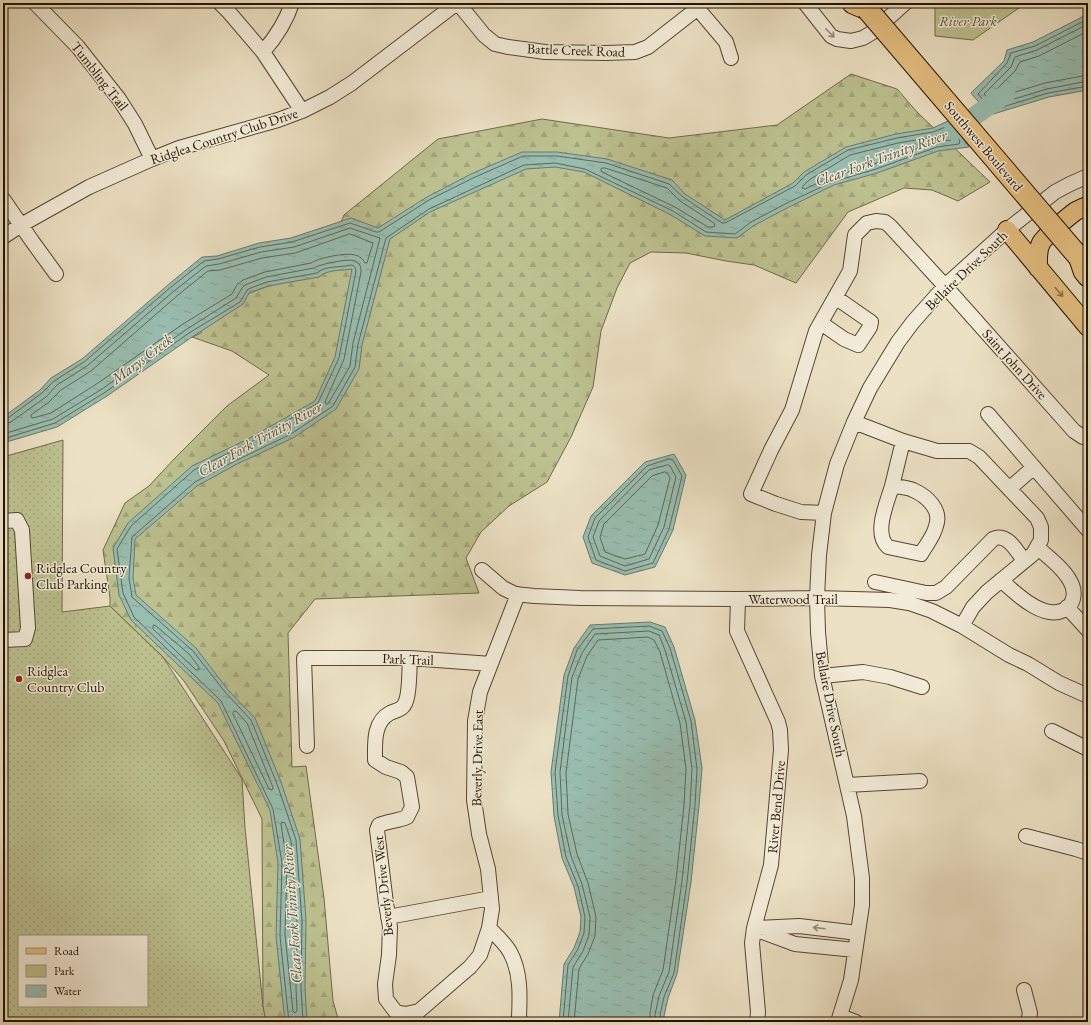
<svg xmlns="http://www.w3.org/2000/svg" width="1091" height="1025" viewBox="0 0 1091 1025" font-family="'EB Garamond',serif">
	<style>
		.grass { fill: url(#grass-dots); stroke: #706a49; fill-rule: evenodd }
		.forest { fill: url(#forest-firs); stroke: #706a49 }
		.park { fill: #bdc190; stroke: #706a49 }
		.water { fill: url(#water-ripples); stroke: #6a7a6b }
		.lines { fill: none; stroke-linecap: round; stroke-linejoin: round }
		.shore { stroke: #5e685a; stroke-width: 1 }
		.river { stroke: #99beb1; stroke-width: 19 }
		.minor-casing { stroke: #554632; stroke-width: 16 }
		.major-casing { stroke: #231302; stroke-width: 20 }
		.highway-casing { stroke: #231302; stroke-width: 23 }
		.minor { stroke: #f3ecd9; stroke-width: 14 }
		.major { stroke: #e6c082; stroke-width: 18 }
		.highway { stroke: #e6c082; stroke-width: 21 }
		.highway-bridge-casing { stroke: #231302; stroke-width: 23; stroke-linecap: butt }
		.highway-bridge { stroke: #e6c082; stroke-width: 21 }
		.oneway { stroke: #958a78 }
		.oneway2 { stroke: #8e7248 }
		.poi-dot { fill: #8f2418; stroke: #f3ecd9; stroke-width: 1.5 }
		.labels { text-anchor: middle; stroke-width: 3; stroke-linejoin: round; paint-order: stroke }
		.park-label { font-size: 14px; font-style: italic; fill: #595034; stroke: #f3ecd9 }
		.street-label { font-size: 14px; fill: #231302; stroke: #f3ecd9 }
		.poi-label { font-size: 14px; fill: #231302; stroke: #f3ecd9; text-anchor: start }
		.water-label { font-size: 15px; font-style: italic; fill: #4c4f3f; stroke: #f3ecd9 }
	</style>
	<defs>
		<pattern id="grass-dots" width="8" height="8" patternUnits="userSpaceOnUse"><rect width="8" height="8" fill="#bdc190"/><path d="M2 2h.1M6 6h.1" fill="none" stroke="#a2a57b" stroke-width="1.8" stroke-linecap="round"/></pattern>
		<pattern id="forest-firs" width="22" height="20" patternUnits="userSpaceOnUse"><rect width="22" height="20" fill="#bdc190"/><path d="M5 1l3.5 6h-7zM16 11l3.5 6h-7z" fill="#a2a57b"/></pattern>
		<pattern id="water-ripples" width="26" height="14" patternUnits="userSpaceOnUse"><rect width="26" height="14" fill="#99beb1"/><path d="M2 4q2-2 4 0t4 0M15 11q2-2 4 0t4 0" fill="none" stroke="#84a297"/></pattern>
	</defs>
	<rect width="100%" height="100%" fill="#ece1c4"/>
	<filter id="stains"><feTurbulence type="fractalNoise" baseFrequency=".005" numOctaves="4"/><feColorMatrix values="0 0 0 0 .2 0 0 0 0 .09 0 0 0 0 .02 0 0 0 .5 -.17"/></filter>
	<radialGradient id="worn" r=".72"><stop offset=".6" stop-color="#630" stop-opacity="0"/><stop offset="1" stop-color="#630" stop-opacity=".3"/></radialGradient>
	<!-- grass -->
	<path class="grass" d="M63 440 62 612 110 606 163 657 242 779 245 828 263 1006 267 1022H3V457ZM19 936H147V1006H19Z"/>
	<!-- forest -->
	<path class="forest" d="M851 74 897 89 917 112 990 182 958 201 932 190 904 188 848 212 796 283 754 265 726 261 686 253 651 252 630 263 617 288 601 331 593 387 571 437 547 482 509 506 481 532 466 558 479 593 315 599 288 633 292 767 306 766 324 898 333 1001 339 1022H266L263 1006 262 819 224 741 184 681 163 657 110 606V598L103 550 125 503 149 486 176 457 227 406 269 375 232 351 192 337 201 333 207 309 324 265 344 215 438 139 542 119 669 138 777 125Z"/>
	<!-- park -->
	<path class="park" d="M935 3H1026L973 40 935 36Z"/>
	<!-- water -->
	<path class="water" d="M1088 14V90L1049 97 990 115 971 93 1004 61 1007 50 1033 42Z
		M950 120 969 147 938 151 877 173 834 185 789 207 753 226 737 238 705 236 671 215 584 172 555 167 526 169 430 212 390 239 362 345 359 369 336 409 293 438 237 464 197 486 135 539 133 578 136 595 196 648 228 690 255 718 281 782 300 839 306 920 305 988 307 1022H285L276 936 278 863 270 810 218 703 131 620 119 595 113 548 128 523 192 466 248 439 315 401 335 357 352 269C342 271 327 269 319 277L268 286 249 293 243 304 192 337 107 396 57 427 3 443V415H6L40 390 51 378 82 359 169 284 202 257 217 256 259 243 291 238 351 218 378 228 427 197 471 174 522 152H557L607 159 672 180 685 194 725 220 793 183 804 172 846 147 896 134 933 128Z
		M674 454 686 475 673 530 655 567 625 575 592 563 583 537 591 516 645 462Z
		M650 622 665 627 674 647 695 720 702 768 699 806 691 882 677 974 668 998 664 1016 666 1022H559L564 964 574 948 580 932 581 917 574 887 562 858 554 816 551 772 564 675 574 648 590 625Z"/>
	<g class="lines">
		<!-- shore -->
		<path class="shore" d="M1088 19 1035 46 1011 53 1007 63 978 94 991 110H993L1048 93 1088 86
			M1088 24 1037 50 1015 57 1011 67 984 94 993 104 994 105 1047 89 1088 81
			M1088 31 1039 56 1020 62 1015 71 993 93V94L996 98 1045 83 1088 75
			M946 132 948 133 951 137V140L935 142 874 164 831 177 805 189 802 188 803 186 809 180 850 155 898 143 934 137Z
			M602 168H605L667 188 680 201 714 223 715 226 713 227H708L675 207 602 172 601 170Z
			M350 234 373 243 367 263H365C363 259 360 256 355 255 347 252 318 258 311 263L265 272 243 280 237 285 232 294 183 324 98 383 51 413 33 418 31 417V415L49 402 61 390 91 371 178 295 208 271 220 270 262 258 295 253Z
			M3 419 8 418 42 393 54 381 84 362 171 287 204 261 218 259 260 247 292 242 350 223 376 232H379L429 200 473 178 523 156H557L606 163 669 184 683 197 722 223H725L795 186 806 175 848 150 897 138 933 132 948 126 950 127 960 141 959 144 937 147 876 169 832 182 787 203 751 222 735 234 706 232 673 211 585 169 555 163 524 165 429 209 386 238 358 344 355 367 333 406 291 434 235 461 195 482 132 537 129 578 132 597 193 651 225 692 251 720 277 784 296 840 302 921 301 988 303 1022
			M3 424 11 422 46 397 57 385 87 366 174 291 206 266 219 264 261 252 294 247 350 228 380 238 353 343 350 366 328 404H326L325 402 344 359 361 272C361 267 360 263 355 261 349 258 320 264 314 268L266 277 245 285 242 288 236 298 187 329 102 389 53 419 3 434
			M3 439 55 423 104 393 189 333 240 302 248 289 267 282 317 273C326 265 339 268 351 265 354 265 356 268 356 271L339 358 318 403 249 443 194 470 131 526 117 549 123 593 134 617 221 701 273 809 282 863 280 936 289 1022
			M670 459 673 460 682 476 669 529 653 563 625 571 596 560 588 537 595 518 647 466Z
			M668 465 670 466 676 477 664 527 649 559 625 566 600 556 593 537 599 521 649 470Z
			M665 472 667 473 670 478 658 525 645 554 625 559 605 552 600 537 604 524 652 476Z
			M154 625 156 626 189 654 199 667V670H196L153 629V627Z
			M234 711H236L247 723 272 785 273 788 272 790 269 789 233 714Z
			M282 822 285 823 291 841 297 921 296 988 297 1011 295 1013 293 1011 285 935 287 863 281 824Z
			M563 1022 568 965 578 949 584 933 585 917 578 886 566 857 558 815 555 772 568 676 577 650 593 629 649 626 662 631 670 648 691 721 697 769 695 805 687 882 674 973 664 997 660 1015 662 1022
			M568 1022 573 967 583 951 589 935 590 917 582 884 571 856 562 815 560 772 572 677 582 653 595 634 649 631 659 635 665 650 686 722 692 769 690 805 682 881 669 972 659 996 655 1015 657 1022
			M574 1022 579 969 588 954 595 936 596 917 588 883 577 854 568 814 566 773 578 679 587 656 598 640 648 637 654 640 660 652 680 723 686 769 684 805 676 880 663 970 653 995 650 1013 651 1022"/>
		<!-- river -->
		<path class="river" d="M953 131 1006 94"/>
		<!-- minor casing -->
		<g class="minor-casing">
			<path id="minor" d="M35 3 78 47 119 99 135 124 152 159
				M220 3 228 11 263 52 302 111
				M458 3 484 35 495 44 508 47 545 52 606 53 635 52 648 47 698 8
				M693 3 726 42 731 58
				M805 3 831 36 837 39 851 41 863 38 873 32 905 3
				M263 52C276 37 286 22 292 3
				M3 199 32 241 56 274
				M3 237 21 225 89 187 152 159 179 148 278 120 302 111 330 97 352 83 457 3
				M821 323 844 339 858 345 870 327 871 322 835 297
				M988 414 1088 530
				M854 422 903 441 937 451H969L979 457 1037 518 1041 527V540L1033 554 987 592 973 607 962 626
				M892 486C899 487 907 487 913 490 927 496 942 510 936 526 934 536 926 545 921 554L888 547C873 534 887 503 892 486Z
				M892 486 903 441
				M1009 489 1034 467
				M824 513 801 512 776 504 751 494 771 450 792 410 816 331 850 271 855 235 867 223 876 221 885 222 890 226 945 286 1074 431 1083 437H1088
				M3 521 17 520 22 530 28 628 25 639 3 640
				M482 570 503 588 515 594 534 596 580 598 738 599 817 598 890 600 909 603 932 611 962 626 1009 655 1028 664 1059 683 1088 696
				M1001 580C1016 594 1049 626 1069 606 1074 601 1075 592 1072 585 1066 570 1049 558 1037 547
				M875 582 926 593H936L946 587 993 539C1007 532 1017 551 1024 561
				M738 599 737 631 778 722 780 730 781 750 771 865 754 928 752 943 758 1012 757 1022
				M1067 607 1088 630
				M410 658C409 670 410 690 406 701 403 710 397 710 390 713 373 722 375 744 375 760L386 767 401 772 407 777 412 807 407 817C398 821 388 821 379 825L377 830 386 903 390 927 389 955 385 984 386 999 395 1011 399 1013 406 1014 419 1011 470 967 480 955 489 928 492 909 488 869 479 834 474 800 475 721 480 692 518 594
				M822 676 863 672 890 677 922 687
				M1052 731 1088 749
				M307 746 304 658H410L491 664
				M847 785 920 781
				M1026 836 1076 849 1088 853
				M388 917 491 898
				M489 928C496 935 505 943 510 952 521 972 520 996 519 1017L521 1022
				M754 928 799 926 858 933
				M760 931 795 944 855 950
				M1024 990 1030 1013 1028 1022
				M840 1016 856 1022
				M838 1022 851 980 862 905V878L854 816 822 676 818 632 817 598 819 555 824 513 837 464 854 422 870 388 898 342 913 322 945 286 1007 230 1055 192 1070 184 1088 176"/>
		</g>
		<!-- major casing -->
		<g class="major-casing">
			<path id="major" d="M1007 230 1088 327
				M1038 268C1038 260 1037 251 1041 243 1045 236 1069 216 1076 211 1080 209 1084 207 1088 206"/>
		</g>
		<!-- highway casing -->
		<g class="highway-casing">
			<path id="highway" d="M853 3 867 9
				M1080 259 1084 271 1088 276"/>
		</g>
		<!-- minor -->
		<use href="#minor" class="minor"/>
		<!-- major -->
		<use href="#major" class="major"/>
		<!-- highway -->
		<use href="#highway" class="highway"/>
		<!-- highway-bridge casing -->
		<g class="highway-bridge-casing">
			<path id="highway-bridge" d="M867 9 1078 256"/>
		</g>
		<!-- highway-bridge -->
		<use href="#highway-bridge" class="highway-bridge"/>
	</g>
	<!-- one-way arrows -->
	<defs><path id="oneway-shaft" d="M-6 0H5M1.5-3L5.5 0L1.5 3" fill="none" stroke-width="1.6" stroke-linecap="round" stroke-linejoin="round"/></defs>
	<g class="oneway">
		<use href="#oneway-shaft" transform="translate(830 33) rotate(45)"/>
		<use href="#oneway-shaft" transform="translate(819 928) rotate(-173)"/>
	</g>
	<use class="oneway2" href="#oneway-shaft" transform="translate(1059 292) rotate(50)"/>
	<!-- markers -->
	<g class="poi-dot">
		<circle cx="28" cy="576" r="4"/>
		<circle cx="19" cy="679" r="4"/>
	</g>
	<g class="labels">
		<!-- park labels -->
		<g class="park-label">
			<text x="968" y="26">River Park</text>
		</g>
		<!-- street labels -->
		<g class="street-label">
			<text transform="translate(576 50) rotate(2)" y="5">Battle Creek Road</text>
			<text transform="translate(100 76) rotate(52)" y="5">Tumbling Trail</text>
			<text transform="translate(224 136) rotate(-18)" y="5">Ridglea Country Club Drive</text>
			<text transform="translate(984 146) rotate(50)" y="5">Southwest Boulevard</text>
			<text transform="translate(966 270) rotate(-44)" y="5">Bellaire Drive South</text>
			<text transform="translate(1015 364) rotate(48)" y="5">Saint John Drive</text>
			<text x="793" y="604">Waterwood Trail</text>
			<text transform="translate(408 659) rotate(2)" y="5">Park Trail</text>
			<text transform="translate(831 704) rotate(79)" y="5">Bellaire Drive South</text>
			<text transform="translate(477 758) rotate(-89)" y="5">Beverly Drive East</text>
			<text transform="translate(776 807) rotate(-85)" y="5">River Bend Drive</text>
			<text transform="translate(383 886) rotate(-96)" y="5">Beverly Drive West</text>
		</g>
		<!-- poi labels -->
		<g class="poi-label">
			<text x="36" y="573">Ridglea Country<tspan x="36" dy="16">Club Parking</tspan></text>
			<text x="27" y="676">Ridglea<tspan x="27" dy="16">Country Club</tspan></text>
		</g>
		<!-- water labels -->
		<g class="water-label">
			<text transform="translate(881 158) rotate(-20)" y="5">Clear Fork Trinity River</text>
			<text transform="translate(142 359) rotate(-37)" y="5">Marys Creek</text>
			<text transform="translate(260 439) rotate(-29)" y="5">Clear Fork Trinity River</text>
			<text transform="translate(292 914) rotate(-94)" y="5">Clear Fork Trinity River</text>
		</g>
	</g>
	<!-- margin -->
	<rect width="1091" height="1025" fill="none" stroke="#ece1c4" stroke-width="16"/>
	<rect x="4" y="4" width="1083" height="1017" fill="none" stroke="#231302" stroke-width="2"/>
	<rect x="8" y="8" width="1075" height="1009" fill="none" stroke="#231302"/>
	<!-- legend -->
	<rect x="18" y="935" width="130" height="72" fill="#f3ecd9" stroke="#a09583"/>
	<rect x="26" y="948" width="20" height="6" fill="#e6c082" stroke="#a09583"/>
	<text x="54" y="955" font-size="12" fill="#231302">Road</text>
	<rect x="26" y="965" width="20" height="12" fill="#bdc190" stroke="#a09583"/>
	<text x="54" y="975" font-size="12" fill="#231302">Park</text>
	<rect x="26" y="985" width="20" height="12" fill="url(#water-ripples)" stroke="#a09583"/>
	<text x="54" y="995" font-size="12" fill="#231302">Water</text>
	<rect width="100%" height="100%" filter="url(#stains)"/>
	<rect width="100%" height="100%" fill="url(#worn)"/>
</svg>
